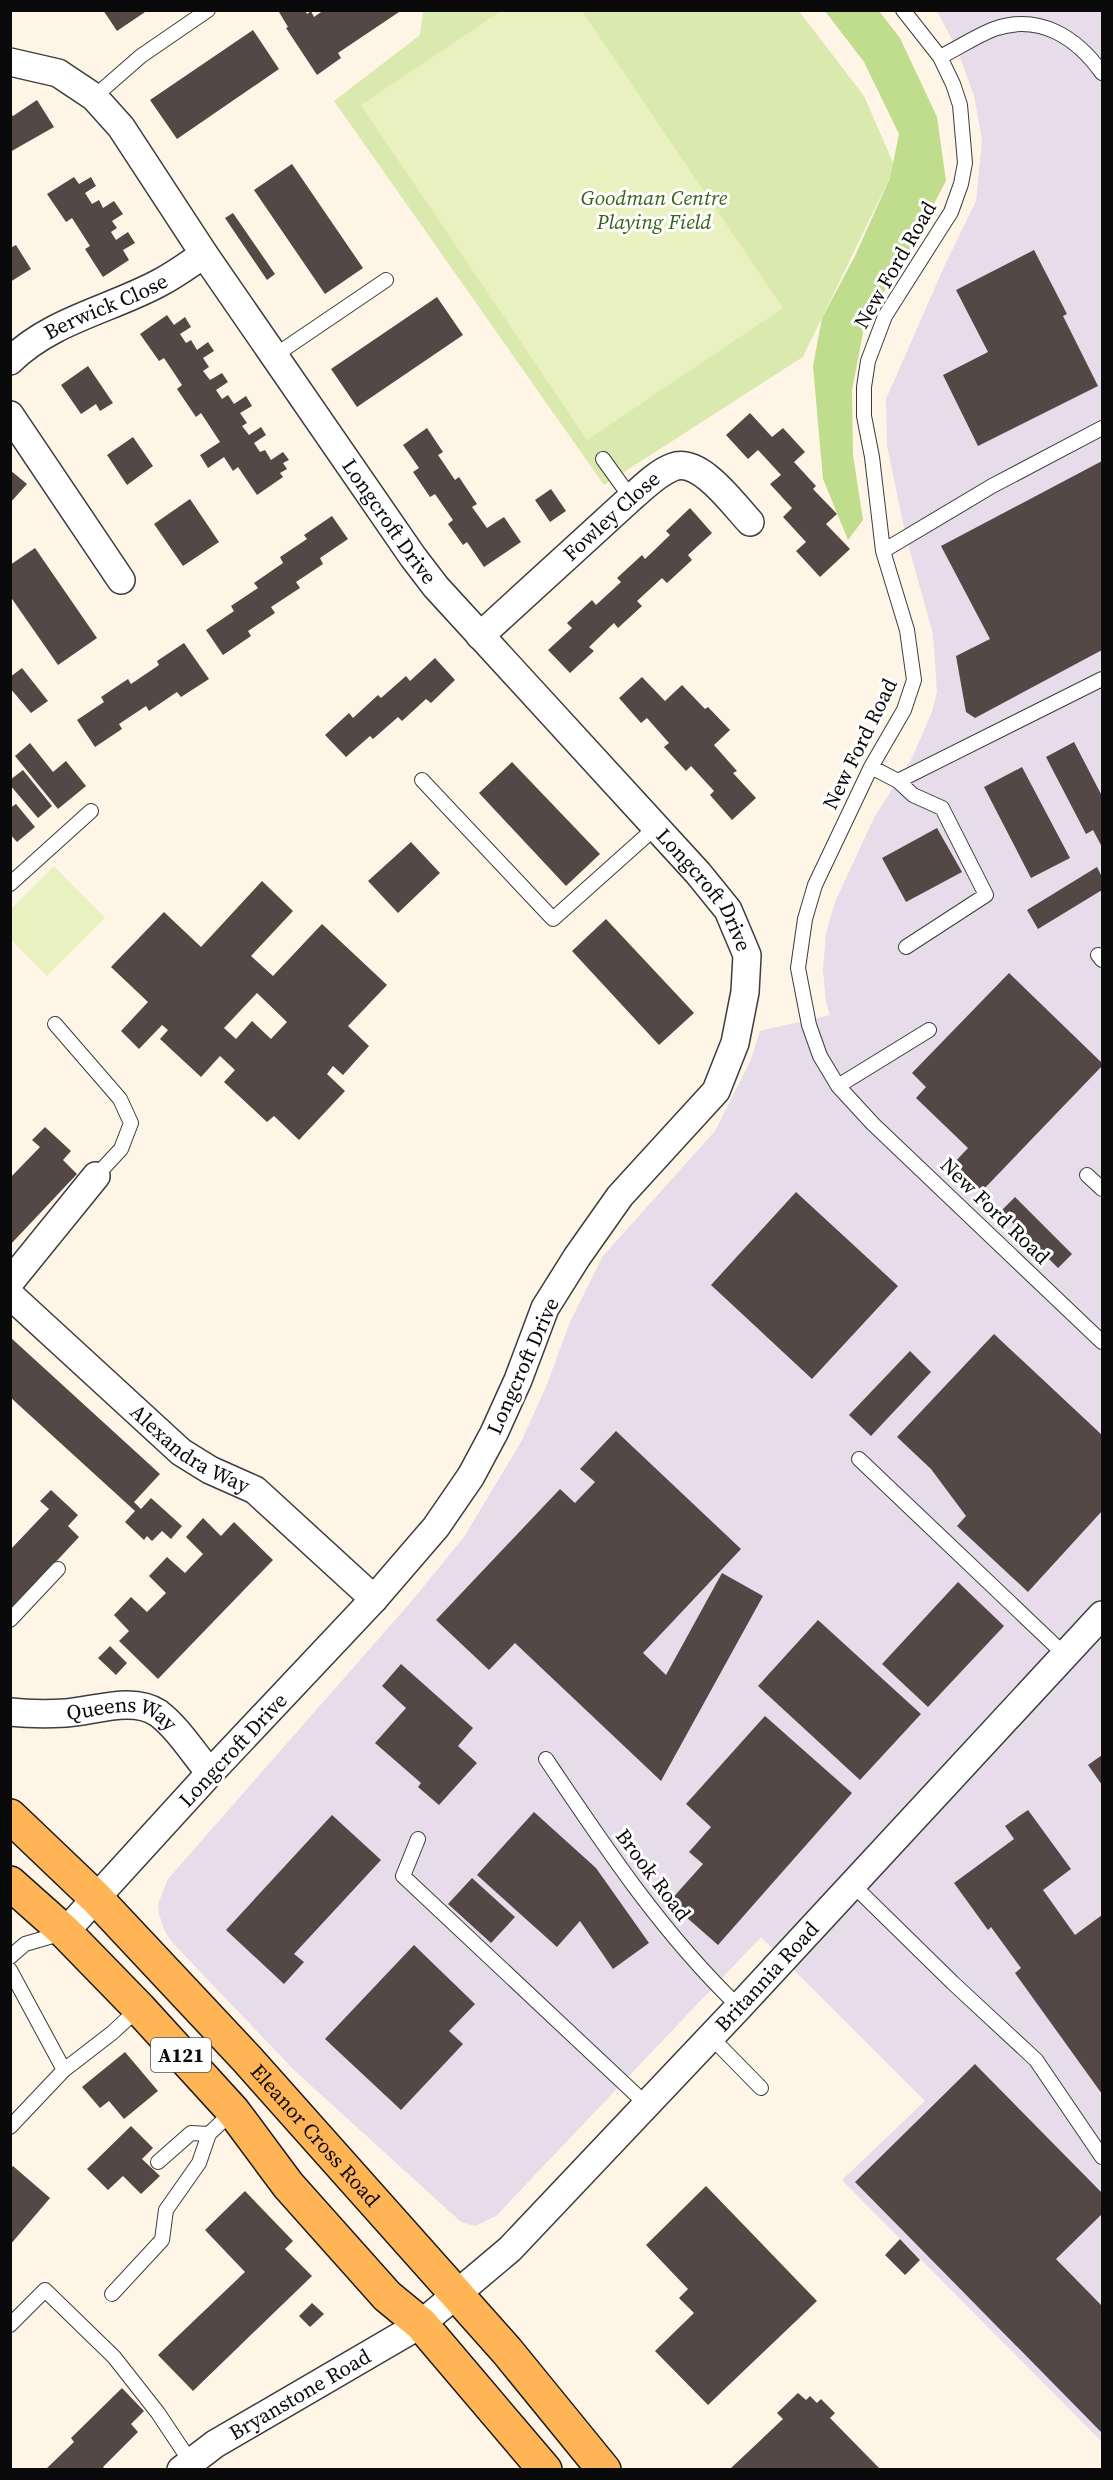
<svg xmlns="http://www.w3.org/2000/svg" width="1113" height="2480" viewBox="0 0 1113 2480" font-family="'Source Serif 4',serif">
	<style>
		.industrial { fill: #e6dcea }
		.green { fill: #daeaaf }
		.forest { fill: #c0dc8d }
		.pitch { fill: #eaf1c1 }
		.building { fill: #534846; fill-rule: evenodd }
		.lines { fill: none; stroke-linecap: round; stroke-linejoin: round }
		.lane-casing { stroke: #3d3d3d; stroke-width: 16 }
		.street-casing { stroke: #3d3d3d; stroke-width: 30 }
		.primary-casing { stroke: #1b1b1b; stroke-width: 36 }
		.lane { stroke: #fff; stroke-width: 14 }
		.street { stroke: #fff; stroke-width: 27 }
		.primary { stroke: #ffb456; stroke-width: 33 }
		.labels { text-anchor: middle; stroke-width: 6; stroke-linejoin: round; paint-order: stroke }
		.shield { fill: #fff; stroke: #545454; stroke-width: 1.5 }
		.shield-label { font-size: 20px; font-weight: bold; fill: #0a0a0a }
		.park-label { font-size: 21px; font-style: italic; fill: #376318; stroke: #fff }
		.street-label { font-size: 21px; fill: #0a0a0a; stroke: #fff }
	</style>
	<rect width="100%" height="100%" fill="#fff5e6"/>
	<!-- industrial -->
	<path class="industrial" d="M937 11H1102V2442L842 2180 925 2101 761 1937 496 2216 475 2226 461 2222 294 2070 170 1940 164 1929 159 1914 158 1904 168 1879 410 1603 464 1537 521 1442 546 1387 570 1322 603 1256 715 1131 750 1062 760 1031 830 1015 826 1002 823 970 826 933 835 902 874 818 912 758 932 712 937 692 933 634 906 537 887 446 886 399 945 265 976 201 982 140 974 96 957 49Z"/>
	<!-- green -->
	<path class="green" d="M423 11H799L864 96 895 167 803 357 604 485 334 101 420 35Z"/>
	<!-- forest -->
	<path class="forest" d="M825 11H879L900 38 937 117 946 181 909 251 865 323 852 390 853 455 863 520 848 540 823 479 813 366 822 318 855 256 890 178 899 134 864 62Z"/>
	<!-- pitch -->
	<path class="pitch" d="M501 11H582L783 308 587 440 361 105Z
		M54 866 105 918 47 976 11 940V909Z"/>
	<!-- building -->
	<path class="building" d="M103 10H148L117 31Z
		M281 10H305L307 14 311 11 314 17 324 10H402L338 53 341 58 317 75 286 28 288 27 279 12Z
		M253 30 279 69 177 139 150 100Z
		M37 100 54 127 10 152V113L13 116Z
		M292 164 363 268 325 294 254 190Z
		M74 177 79 184 91 177 96 186 85 193 92 204 99 200 103 208 114 201 123 214 112 221 117 228 111 232 116 240 128 232 135 243 123 250 129 260 103 277 85 249 90 246 72 218 66 222 47 194Z
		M233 213 275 274 267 280 225 218Z
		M16 245 31 269 10 282V248Z
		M1034 250 1067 314 1063 316 1098 386 978 446 943 375 988 352 956 290Z
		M437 297 463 335 357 407 331 369Z
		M167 315 174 325 185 317 191 327 180 334 186 343 191 340 197 350 208 342 214 351 203 358 209 367 203 371 210 380 222 373 228 382 216 390 222 399 228 395 234 404 246 396 252 406 240 413 247 423 242 426 249 435 261 427 266 435 254 443 260 452 265 450 271 460 283 452 289 460 283 463 287 469 280 473 283 477 257 495 238 467 233 471 224 457 208 468 200 455 220 442 201 413 196 417 177 389 182 385 164 358 159 361 140 334Z
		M88 366 113 403 100 411 96 404 81 414 61 385Z
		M750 413 772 437 783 428 805 452 794 462 816 486 813 489 837 514 826 524 850 549 820 577 796 551 806 542 783 517 792 508 770 484 781 475 758 450 748 459 726 435Z
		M427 428 443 452 438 455 455 480 459 477 477 504 472 507 487 528 504 517 521 542 484 567 467 542 463 545 448 524 453 520 435 494 430 497 413 472 419 468 403 445Z
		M133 437 153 466 127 485 107 455Z
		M1102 461V650L975 718 966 712 956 656 990 639 941 546Z
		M10 470 27 484 10 503Z
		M551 489 566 511 550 522 535 500Z
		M190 499 219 542 183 566 154 524Z
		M690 508 712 533 688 555 692 560 667 583 662 578 637 601 642 606 618 628 614 623 589 647 594 651 570 673 548 650 572 628 567 623 592 600 596 605 621 582 617 578 642 555 645 559 670 535 666 531Z
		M332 516 348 539 320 558 323 564 296 582 300 588 271 607 275 613 248 631 251 636 223 655 206 630 234 611 231 606 258 588 254 583 283 563 280 557 307 539 304 535Z
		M35 548 97 638 58 665 10 596V565Z
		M184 643 209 679 181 697 177 692 149 711 146 706 119 724 122 729 95 747 77 720 104 702 101 697 128 679 131 684 159 665 157 661Z
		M435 658 455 680 431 703 426 699 402 721 398 717 373 739 370 736 346 757 325 735 349 713 353 718 378 695 381 698 406 676 410 681Z
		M22 668 48 701 31 713 10 688V677Z
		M642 677 665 701 682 685 705 709 708 707 730 730 714 745 737 771 733 773 756 798 732 820 710 795 714 791 691 766 686 771 664 747 669 743 647 718 641 723 619 698Z
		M1074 742 1102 796V847L1093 830 1086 834 1046 757Z
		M30 743 53 772 66 761 86 786 58 809 15 756Z
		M512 762 600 854 566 886 479 793Z
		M1022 767 1070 858 1031 878 984 787Z
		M23 770 52 806 38 818 10 785V780Z
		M16 804 35 827 17 842 10 834V808Z
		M937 828 962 872 906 902 882 858Z
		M411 842 440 873 398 913 368 881Z
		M1097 867 1102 877V890L1038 929 1027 910Z
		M262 881 293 911 251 956 273 976 322 924 387 985 348 1026 369 1046 343 1075 333 1066 327 1074 345 1091 299 1140 274 1116 267 1122 224 1082 235 1070 220 1056 201 1077 160 1039 168 1030 162 1025 139 1049 121 1031 148 1002 111 967 164 912 201 947ZM257 993 287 1022 271 1039 252 1021 236 1039 224 1028Z
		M606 919 694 1013 659 1045 572 951Z
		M1009 973 1102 1063V1066L982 1191 954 1163 968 1148 916 1098 926 1087 912 1073Z
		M45 1127 71 1151 63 1160 77 1174 10 1245V1178L40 1147 32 1140Z
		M796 1192 898 1286 812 1379 711 1285Z
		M1015 1197 1072 1254 1058 1268 1001 1211Z
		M994 1334 1102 1435V1511L1028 1592 957 1526 966 1516 931 1469 897 1437Z
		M10 1337 160 1474 134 1502 141 1509 151 1498 182 1526 171 1539 162 1531 152 1541 147 1536 144 1540 125 1522 135 1511 10 1397Z
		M910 1351 931 1372 871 1436 849 1415Z
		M616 1431 741 1549 643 1653 666 1675 722 1573 763 1596 661 1781 515 1643 489 1670 436 1620 560 1489 575 1503 595 1482 580 1469Z
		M51 1490 78 1515 68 1526 79 1537 10 1611V1550L49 1509 40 1501Z
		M203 1518 221 1536 234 1522 273 1560 158 1679 119 1641 129 1631 114 1615 131 1597 147 1612 166 1593 149 1576 167 1557 185 1573 203 1554 186 1537Z
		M958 1582 1004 1626 928 1707 882 1664Z
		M818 1620 921 1714 860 1780 758 1686Z
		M110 1646 127 1663 116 1675 98 1658Z
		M401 1664 473 1728 458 1746 477 1763 439 1805 418 1787 421 1783 375 1743 406 1708 382 1686Z
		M765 1716 852 1793 718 1945 669 1902 703 1864 689 1852 711 1827 686 1804Z
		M1102 1755V1785L1088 1765Z
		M1028 1810 1071 1869 1043 1890 1075 1935 1102 1915V2094L1015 1973 1021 1968 991 1927 988 1930 954 1883 1014 1839 1005 1826Z
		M534 1812 596 1868 649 1943 613 1969 580 1921 557 1947 477 1875Z
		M332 1815 381 1860 294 1954 304 1962 284 1984 226 1930Z
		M472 1878 515 1917 491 1943 448 1904Z
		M414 1945 475 2004 449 2031 463 2044 401 2110 325 2039Z
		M125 2052 158 2091 124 2119 109 2101 100 2108 82 2087Z
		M975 2064 1102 2193V2214L1056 2259 1102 2306V2433L855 2182Z
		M131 2126 153 2148 142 2159 160 2176 141 2194 123 2176 108 2190 87 2169Z
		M13 2166 50 2198 10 2245V2169Z
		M706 2186 817 2301 708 2405 655 2351 694 2313 679 2298 688 2289 646 2245Z
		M245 2191 293 2241 285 2249 312 2276 193 2391 158 2355 245 2272 205 2230Z
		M900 2239 920 2260 905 2275 885 2255Z
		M312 2303 324 2314 310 2327 299 2316Z
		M122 2388 144 2411 131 2424 138 2432 103 2467 105 2469H46L74 2442 71 2438Z
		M798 2393 806 2400 810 2396 817 2403 821 2399 835 2413 830 2418 880 2469H730L783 2419 777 2413Z"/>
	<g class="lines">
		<!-- lane casing -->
		<g class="lane-casing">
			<path id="lane" d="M903 10 940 57 953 84 960 105 965 163 961 184 951 212 885 316 868 361 864 387V416L872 457 883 551 907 630 914 680 904 710 871 767 815 885 805 919 798 968 809 1025 820 1056 838 1086 873 1124 1102 1342
				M940 57C958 48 976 36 994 29 1040 13 1077 38 1102 73
				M94 97 141 56 208 10
				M274 356 386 280
				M603 459 631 498
				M883 551 992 486 1102 428
				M871 767 898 781 913 795 942 808 986 895 906 947
				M422 780 553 919 656 827
				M898 781 1102 679
				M10 884 91 811
				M1098 955 1102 960
				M55 1024 120 1099 131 1123 121 1149 96 1176
				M838 1086 929 1030
				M1087 1175 1102 1189
				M859 1459 1065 1655
				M10 1620 58 1569
				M546 1759C605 1847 662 1933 739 2007
				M418 1839 403 1876 646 2104
				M853 1885 953 1983 1036 2060 1102 2157
				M10 1957 25 1944 63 1933
				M10 1970 64 2070
				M711 2037 761 2088
				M10 2127 64 2070 112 2033 139 2008
				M158 2162 191 2133 209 2134
				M112 2294 162 2240 166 2210 199 2163 209 2134 233 2111
				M10 2325 45 2290 114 2357 158 2413 190 2461"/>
		</g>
		<!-- street casing -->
		<g class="street-casing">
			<g id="street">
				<path id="s1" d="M10 62 58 73 94 97 121 127 204 254 413 557 436 587 698 873 728 910 747 955 745 992 735 1043 716 1091 620 1196 577 1257 545 1308 518 1380 494 1433 471 1476 436 1527 374 1599 210 1773 65 1932"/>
				<path id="s2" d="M10 361C51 320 112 309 161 282 176 274 190 264 204 254"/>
				<path d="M10 415 121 580"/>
				<path id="s3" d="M480 636 631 498C644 487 657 473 673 467 700 457 733 504 750 522"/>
				<path d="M10 1282 96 1176"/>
				<path id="s4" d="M10 1295 181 1452 210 1470 255 1490 374 1599"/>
				<path id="s5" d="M10 1712C29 1714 48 1714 66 1713 94 1711 133 1696 158 1713 178 1728 194 1754 210 1773"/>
				<path id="s6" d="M181 2470 215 2444 421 2324 510 2249 739 2007 1102 1615"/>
			</g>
		</g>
		<!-- primary casing -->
		<g class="primary-casing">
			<g id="primary">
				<path id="s7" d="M10 1816 96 1898 247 2059 507 2351 604 2470"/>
				<path d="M10 1883 65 1932 139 2008 233 2111 288 2185 387 2296 421 2324 545 2470"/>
			</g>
		</g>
		<!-- lane -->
		<use href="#lane" class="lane"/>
		<!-- street -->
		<use href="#street" class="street"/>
		<!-- primary -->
		<use href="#primary" class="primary"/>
	</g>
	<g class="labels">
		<!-- shield labels -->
		<rect class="shield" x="151" y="2038" width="60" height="34" rx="4.5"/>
		<g class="shield-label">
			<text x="181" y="2062">A121</text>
		</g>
		<!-- park labels -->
		<g class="park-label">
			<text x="654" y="205">Goodman Centre<tspan x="654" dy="24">Playing Field</tspan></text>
		</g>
		<!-- street labels -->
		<g class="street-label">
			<text transform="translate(895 265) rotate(-60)" y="7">New Ford Road</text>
			<text dy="7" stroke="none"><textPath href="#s2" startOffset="111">Berwick Close</textPath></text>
			<text dy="7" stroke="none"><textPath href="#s3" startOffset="178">Fowley Close</textPath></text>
			<text dy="7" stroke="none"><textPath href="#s1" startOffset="610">Longcroft Drive</textPath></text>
			<text transform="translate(860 744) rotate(-64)" y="7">New Ford Road</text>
			<text dy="7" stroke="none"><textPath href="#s1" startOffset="1096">Longcroft Drive</textPath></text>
			<text transform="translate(995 1211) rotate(44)" y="7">New Ford Road</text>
			<text transform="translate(523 1366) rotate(-66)" y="7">Longcroft Drive</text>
			<text dy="7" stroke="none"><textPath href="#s4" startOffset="238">Alexandra Way</textPath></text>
			<text dy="7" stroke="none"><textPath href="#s5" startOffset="114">Queens Way</textPath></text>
			<text transform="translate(233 1750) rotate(-47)" y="7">Longcroft Drive</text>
			<text transform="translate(653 1875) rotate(53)" y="7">Brook Road</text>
			<text dy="7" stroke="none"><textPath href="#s6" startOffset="772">Britannia Road</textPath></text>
			<text dy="7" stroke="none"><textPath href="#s7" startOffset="442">Eleanor Cross Road</textPath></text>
			<text dy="7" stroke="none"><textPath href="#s6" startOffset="141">Bryanstone Road</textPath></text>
		</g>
	</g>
	<!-- border -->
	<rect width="1113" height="2480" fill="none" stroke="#0a0a0a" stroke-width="24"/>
</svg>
